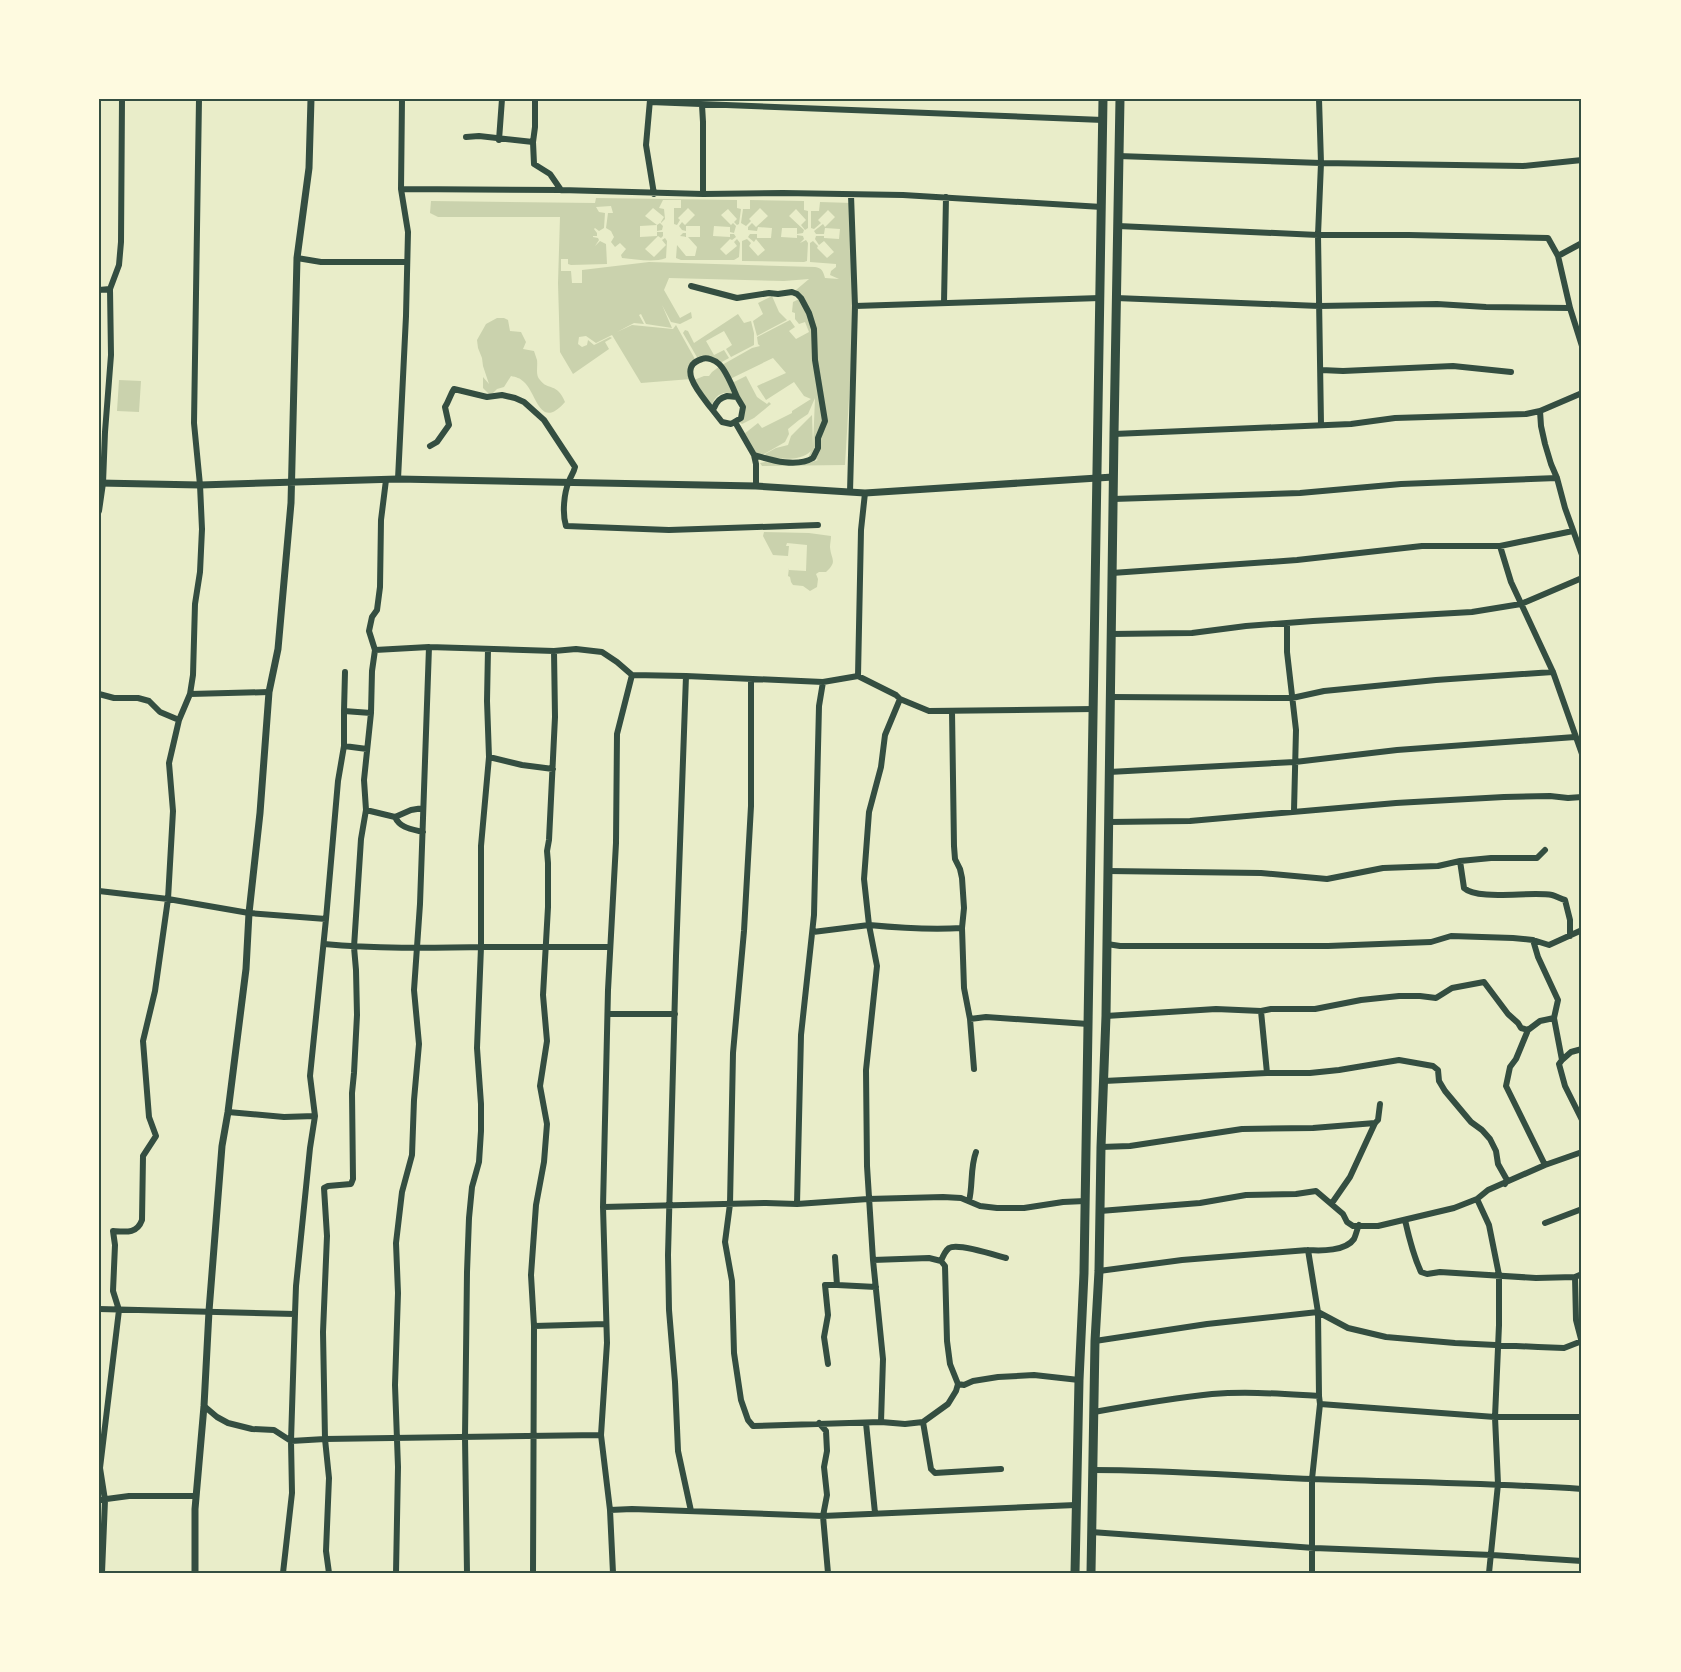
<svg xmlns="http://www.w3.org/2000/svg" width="1681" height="1672" viewBox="0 0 1681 1672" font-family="Quicksand,sans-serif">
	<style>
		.green { fill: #cad2ad }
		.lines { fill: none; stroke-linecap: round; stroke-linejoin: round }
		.minor { stroke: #344e41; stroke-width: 6 }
		.tertiary { stroke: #344e41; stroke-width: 7 }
		.trunk { stroke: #344e41; stroke-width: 9 }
		.neatline { fill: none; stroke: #344e41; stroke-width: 2 }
	</style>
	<rect width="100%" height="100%" fill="#e9edc9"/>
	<!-- green -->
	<path class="green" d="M596 198 737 200V208L741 209 739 224 737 225 734 222 737 219 728 209 721 215 731 225 733 223 736 226 734 233 730 232V227L714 226 713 236 730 237V234H734L736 237 732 240 730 239 720 249 726 255 737 246 734 242 737 239 740 243 739 257 734 260H681L676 258 677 245 686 256H695L697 247 688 237 680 236 683 233H686V237H700V226H686V231L682 230 679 226 682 222 685 225 695 215 688 208 678 218 680 220 677 225 674 224V208H681V200H663L659 208 664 209 665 219 661 223V222L664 217 653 208 645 216 657 225 660 223 663 226 662 230 657 231V225L640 226V237L657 236V232H663V236L661 238 658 236 645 249 654 257 666 245 662 240 665 238 667 241 666 258C653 263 636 259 622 258L621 255 626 249 620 243 615 247 611 242 614 237 611 231 606 228 608 213H613L611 206 596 207 599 212 605 213 604 228 599 231 595 228 594 229 597 233V236H593V237L598 238 599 240 595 246 600 241 606 244 607 264 571 265 568 264V259H561V271H571L572 283H582V270L649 262 815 267C822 268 823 271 825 278L839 279 830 275 831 271 836 267V264L810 262V243L813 241 818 246 817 248 827 258 834 252 824 241 819 245 815 239 816 236H824V238L839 239 840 229 825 228 824 234H816L814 231 823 224 825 227 835 217 828 210 818 220 821 223 814 229 811 228V211H819L820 202 852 203 856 280 845 465 762 466 760 463 765 462 803 465 818 460 809 456 811 451C799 462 783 458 768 458L765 454 776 448 788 445 791 436 812 415 813 447 815 398 808 414 799 420 788 429 789 434 785 442 757 458 744 434 758 423 762 428 792 413V411L811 399 804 396 794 382 766 400 757 386 786 373 773 358 730 379 722 365 752 348 760 346 758 344 757 337 790 320 795 327 789 331 796 339 809 332 805 322 799 324 795 319V313L792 312 793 302 801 298 796 290 809 279 784 281 669 278 664 290 680 318 691 312 692 318 680 324 671 322 662 305 672 328 646 324 641 314 639 315 644 324 634 323 617 332 632 325 673 329 676 325 696 361 691 379 641 383 612 335 596 343 586 336 579 337 578 344 582 347 587 345 588 340 594 345 610 337 612 338 605 342 609 349 573 374 560 352 558 283 560 217H438L430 213 431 201 595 203Z
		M750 200 804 201V210L808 211V228L805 230 801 225 806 220 796 209 789 216 804 230 803 233 797 234V228H782L781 237 797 238V235L803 236 804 239 800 243 806 240 808 243 807 261 804 262 742 261V241L747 239 751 243 749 246 758 256 765 250 756 239 754 242 748 237 750 234H757V238H771L772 228 758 227 757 231 748 230V227L752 223 756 227 768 216 760 208 749 219 751 221 746 226 741 223 743 209H750Z
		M772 296 779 312 787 320 757 336 753 321 763 314 758 303Z
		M738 314 744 323 751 321 754 333V345L731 357 726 349 732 345 724 331 706 341 714 355 724 350 729 358 720 363 698 359 683 333 685 330 688 331 694 343Z
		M497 318H504L508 320 510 331 521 332 526 342 523 349 534 351C535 354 536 357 537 360 538 367 535 375 540 380 548 391 557 382 565 402 540 431 537 394 524 382 520 378 516 377 511 376L504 387 497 389 493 393 489 394 483 388V377L489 384 483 366 482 358 478 348 477 340 486 324Z
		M720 366 735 395C723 389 713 396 711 409L694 380 704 376H709L712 372Z
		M746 376 757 397 767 404 769 402 771 404 754 418 742 424 739 422 744 416 732 383Z
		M119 380 141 381 139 412 117 411Z
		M764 532 809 533 831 536C831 540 830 543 830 547 831 560 838 561 826 572H819L816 574 818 579 817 587 810 591 803 586 793 585 791 582 790 577 788 576 789 568V570L806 571 807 545 787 543 786 546H789L788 556 773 555 763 536Z"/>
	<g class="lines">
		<!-- minor -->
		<path class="minor" d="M1319 99 1321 163 1318 235 1321 424
			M650 100 646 145 654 194
			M650 102 1103 120
			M702 105 703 122V194
			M466 137 479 136 533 142 534 164 550 174 561 190
			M499 140 502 99
			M533 142 535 127V99
			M1118 156 1321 163 1523 166 1582 160
			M401 189 561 190 703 194 783 193 903 195 1102 207
			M1118 226 1318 235H1409L1548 238 1558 256 1570 308 1582 346
			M1558 256 1582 243
			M297 258 321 262H406
			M691 286 737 298 769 293 778 294 792 292 797 294 801 298 809 313 814 329 815 360 825 421 818 438V448L813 458C796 468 771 460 754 455
			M99 290 110 289
			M1116 298 1319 306 1437 304 1486 307 1570 308
			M944 303 946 197
			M855 306 1100 298
			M1321 370 1343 371 1453 366 1511 372
			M727 396 737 397 743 407 741 418 731 424 722 422 711 408H714C717 401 720 398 727 396Z
			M711 408C702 396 675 367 702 359 707 357 715 360 719 364 726 370 733 388 737 397
			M1540 411 1541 426 1545 444 1551 464 1557 478 1565 508 1582 555
			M735 422 754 455 756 464V486
			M1114 434 1351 424 1395 418 1526 414 1540 411 1582 393
			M430 446 437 442 449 425 445 407C449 401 450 395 454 389L487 397 502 395 515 398 524 402 544 420 575 467C574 472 571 476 569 481 564 493 562 513 566 526L669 530 818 525
			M398 479 406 316 408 232 401 189 402 99
			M850 492 855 306 851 195
			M1113 499 1300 493 1401 484 1557 478
			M99 511 103 483 105 432 111 355 110 289 119 265 121 242 122 99
			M1500 546 1511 582 1553 672 1582 754
			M1112 573 1297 560 1422 546H1500L1573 531
			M1287 623V652L1296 730 1294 811
			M1111 634 1192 633 1246 626 1313 621 1472 612 1521 604 1582 578
			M375 650 429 647 554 651 576 649 602 652 617 662 632 675 686 676 823 682 858 676 896 695 900 699 929 711 1094 709
			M632 675 617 734 616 843 608 990 603 1207 766 1203 797 1204 868 1199 943 1197 961 1198 980 1206 997 1208H1024L1063 1202 1085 1201
			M686 676 676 956 668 1255 669 1310 675 1382 678 1451 691 1511
			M858 676 861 530 865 493
			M751 679V806L744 931 733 1053 730 1204 725 1242 732 1281 734 1353 741 1400 748 1420 753 1426 881 1422 905 1424 923 1422 948 1404 956 1391 958 1384 964 1385 973 1381 998 1377 1034 1375 1079 1380
			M99 694 114 698H138L149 701 160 712 179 720 190 694 269 692
			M190 694 193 675 195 604 200 572 202 529 200 485 194 423 199 99
			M1110 697 1292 698 1324 691 1436 680 1553 672
			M900 699 885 735 881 767 869 812 864 879 869 925C900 928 930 930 962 928
			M344 711 345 672
			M952 711 954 846 955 859 960 869 962 878 964 908 962 928 964 988 970 1019 974 1069
			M367 749 344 746V711L371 713
			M489 757 522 765 553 769
			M1109 772 1295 762 1397 750 1575 737
			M366 810 395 817C400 828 411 829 423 832
			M395 817 411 810 423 808
			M1109 822 1190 821 1396 803 1504 797 1550 796 1568 798 1582 797
			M1460 861 1464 888C1478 901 1531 891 1552 895 1556 896 1561 899 1565 900L1570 920V936
			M1108 871 1261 873 1327 879 1383 868 1438 866 1460 861 1491 858H1537L1545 850
			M99 891 168 899 249 913 326 919 310 1076 315 1116 310 1148 296 1286 295 1314
			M326 919 338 781 344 746
			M813 932 869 925 877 966 866 1070 867 1166 873 1260 883 1359 881 1422
			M1533 940 1538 957 1558 1000 1554 1018 1562 1060 1559 1064 1565 1086 1582 1120
			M324 944C376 949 428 948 481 947V846L489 757 487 701 488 649
			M1107 944 1120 946H1328L1431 942 1451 936 1513 938 1533 940 1549 945 1582 930
			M1261 1011 1267 1073
			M608 1014H675
			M1106 1016 1216 1009 1261 1011 1271 1009H1315L1361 1000 1399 996H1420L1436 998 1452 988 1484 982 1508 1014 1518 1023 1521 1028 1528 1030 1540 1021 1554 1018
			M970 1019 986 1017 1088 1024
			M1528 1030 1516 1059 1510 1067 1506 1086 1545 1165
			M1562 1060 1571 1052 1582 1049
			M1104 1081 1267 1073H1310L1339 1070 1399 1060 1433 1066 1438 1070 1439 1081 1445 1091 1471 1122 1482 1130 1490 1139 1496 1151 1498 1164 1507 1180 1505 1184
			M228 1112 284 1117 315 1116
			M1101 1147 1130 1146 1242 1129 1313 1128 1375 1123
			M1477 1199 1489 1225 1499 1275V1325L1495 1417 1498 1484 1489 1573
			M969 1201C973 1185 970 1168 976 1152
			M1332 1203 1350 1177 1375 1123 1378 1120 1380 1104
			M797 1204 801 1035 814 915 819 706 823 682
			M603 1207 607 1343 601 1435 610 1510 632 1509 823 1516 1076 1505
			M1100 1211 1200 1203 1246 1195 1296 1194 1316 1191 1343 1214 1347 1222 1353 1226H1378L1454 1208 1477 1199 1488 1190 1545 1165 1582 1152
			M1405 1220C1409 1238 1413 1255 1421 1272L1427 1274 1440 1272 1536 1278 1575 1277 1582 1274
			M1545 1223 1582 1209
			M873 1260 929 1258 941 1261 945 1266 947 1341 950 1364 958 1384
			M941 1261C943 1256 945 1251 949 1248 958 1243 995 1255 1006 1258
			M1099 1271 1182 1260 1308 1250C1321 1251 1346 1251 1354 1239 1356 1235 1357 1229 1359 1225
			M1575 1277 1576 1320 1582 1343
			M837 1285 876 1287
			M99 1309 295 1314 291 1441 292 1493 283 1573
			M534 1326 606 1324
			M1095 1341 1207 1324 1318 1312 1308 1250
			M828 1364 824 1337 828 1315 825 1285H837L835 1257
			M1320 1404 1495 1417H1582
			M204 1406 217 1417 228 1423 252 1429 274 1430 291 1441 325 1439 601 1435
			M1094 1412C1133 1405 1173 1398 1212 1394 1248 1391 1283 1394 1319 1396
			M923 1422 931 1469 935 1473 1001 1469
			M819 1423 826 1431 827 1451 824 1467 827 1495 823 1516 828 1573
			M866 1423 875 1513
			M1093 1470C1166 1470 1239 1476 1312 1479 1402 1482 1492 1483 1582 1489
			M99 1500 129 1496H196
			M610 1510 613 1573
			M1091 1532 1314 1548 1492 1555 1582 1561
			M102 1573 105 1500 100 1468 119 1310 113 1291 115 1245 113 1231C126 1232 137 1234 142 1220L143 1156 156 1136 149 1117 143 1041 155 991 168 899 173 811 169 763 179 720
			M329 1573 326 1551 329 1478 325 1439 323 1332 327 1236 324 1188 328 1186 351 1184 353 1179 352 1093 354 1073 357 1015 356 970 354 947 361 839 366 810 364 780 371 713 372 671 375 650 369 631 372 617 377 610 380 587 381 520 386 480
			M396 1573 398 1467 395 1385 398 1293 396 1243 402 1192 412 1155 414 1100 419 1044 414 990 420 904 429 647
			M467 1573 465 1437 467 1272 469 1218 472 1187 479 1162 481 1131V1104L477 1048 481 947H610
			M533 1573 534 1326 531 1275 536 1205 544 1162 547 1124 540 1086 547 1041 543 995 548 907V863L547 851 549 840 555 717 554 651
			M1312 1573V1479L1320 1404 1319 1396 1318 1312 1348 1328 1386 1337 1455 1343 1538 1347 1564 1348 1582 1341"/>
		<!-- tertiary -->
		<path class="tertiary" d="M99 483 200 485 398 479 756 486 865 493 1113 477
			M195 1573V1509L204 1406 209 1311 222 1146 228 1112 246 969 249 913 260 813 269 692 278 649 291 503 297 258 309 168 311 99"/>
		<!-- trunk -->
		<path class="trunk" d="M1075 1573 1079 1380 1084 1273 1103 99
			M1091 1573 1095 1341 1099 1271 1101 1147 1106 1016 1114 434 1120 99"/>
	</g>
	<!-- border -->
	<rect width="1681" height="1672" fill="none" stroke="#fefae0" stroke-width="201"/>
	<rect x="100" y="100" width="1480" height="1472" class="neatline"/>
</svg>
